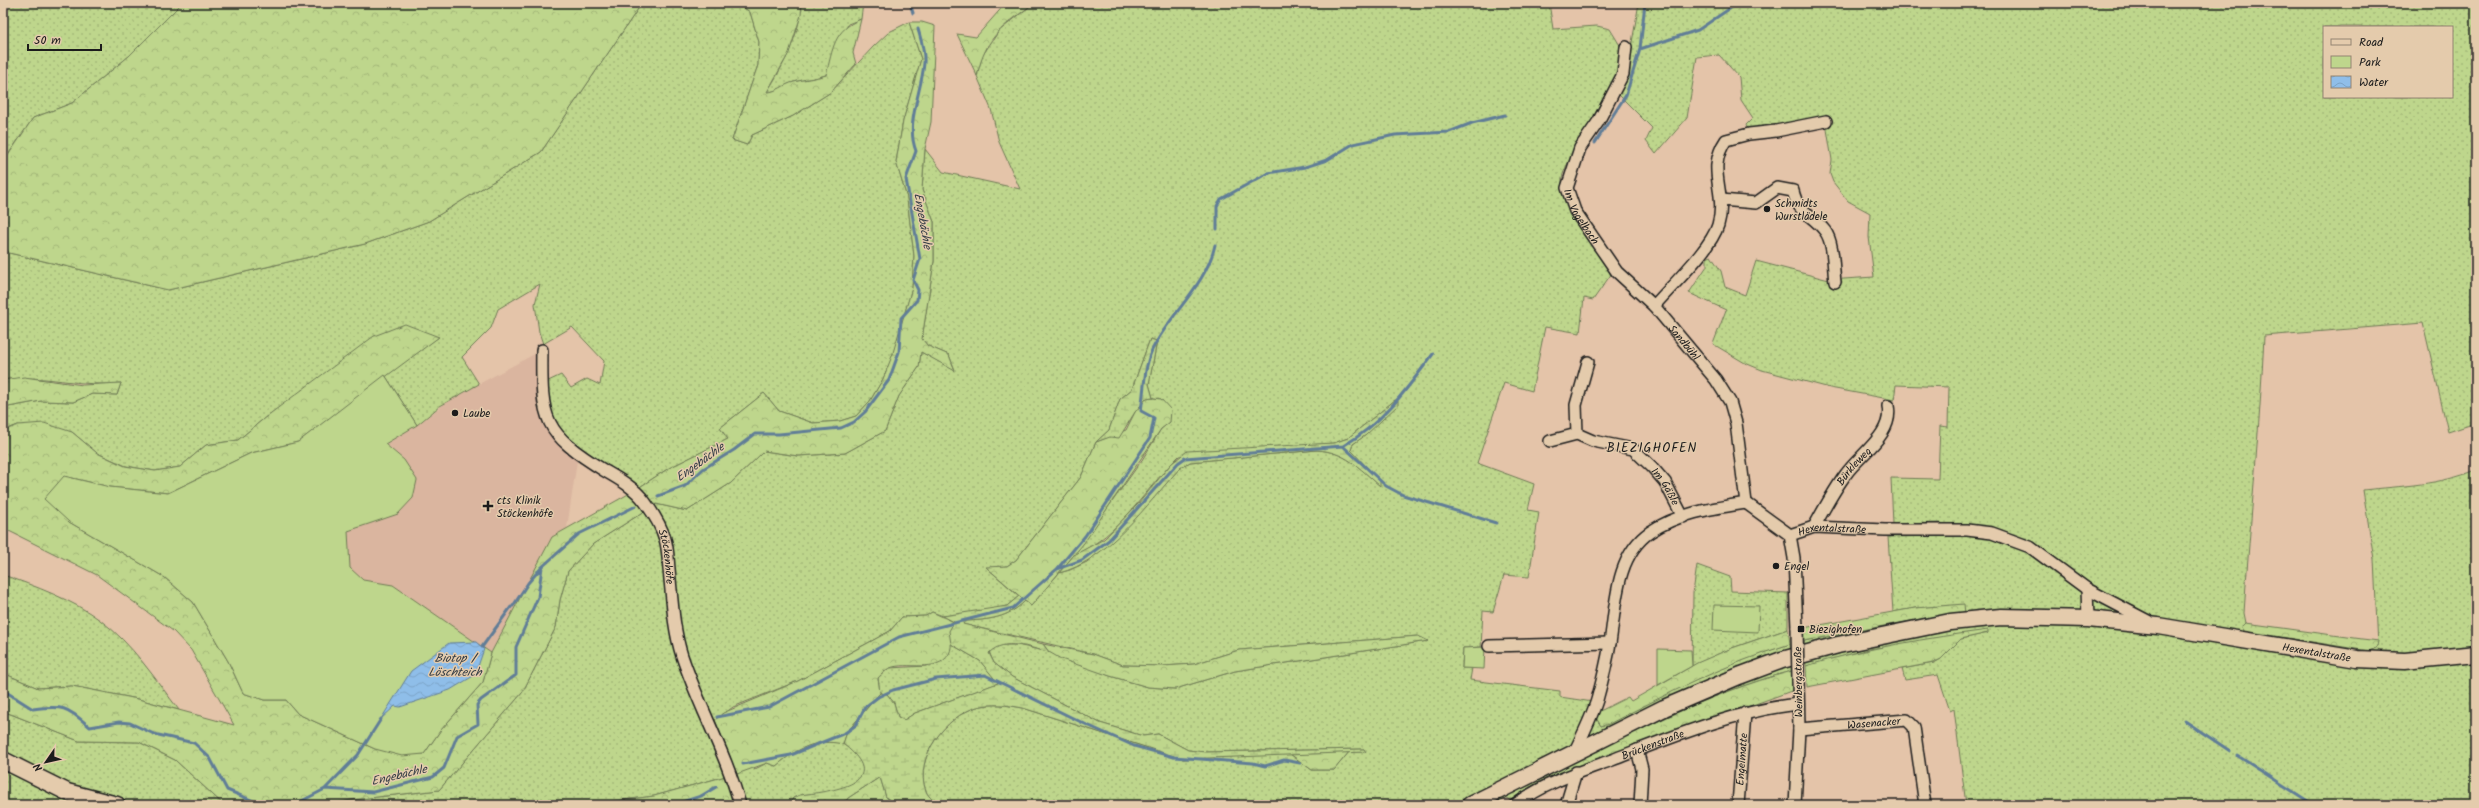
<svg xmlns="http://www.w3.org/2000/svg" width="2479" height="808" viewBox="0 0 2479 808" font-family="Kalam,sans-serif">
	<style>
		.built { fill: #dab59f }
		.grass { fill: url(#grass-dots); stroke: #6d7954; fill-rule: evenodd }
		.forest { fill: url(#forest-crowns); stroke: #6d7954 }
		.wetland { fill: url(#wetland-marsh); stroke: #6d7954 }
		.green { fill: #bed68c; stroke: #6d7954 }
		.water { fill: url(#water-waves); stroke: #617d97 }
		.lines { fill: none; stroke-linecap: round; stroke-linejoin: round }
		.stream { stroke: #617d97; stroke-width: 3 }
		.street-casing { stroke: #1c1c1c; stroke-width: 14 }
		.secondary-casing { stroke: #1c1c1c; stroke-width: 19 }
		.street { stroke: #e4cbac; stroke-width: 11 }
		.secondary { stroke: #e4cbac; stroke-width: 16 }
		.street-bridge-casing { stroke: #1c1c1c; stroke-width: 14; stroke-linecap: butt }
		.street-bridge { stroke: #e4cbac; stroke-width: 11 }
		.poi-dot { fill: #1c1c1c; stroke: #e4cbac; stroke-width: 1.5 }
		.labels { text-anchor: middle; stroke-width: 3; stroke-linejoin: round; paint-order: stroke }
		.poi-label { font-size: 11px; fill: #1c1c1c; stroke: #e4cbac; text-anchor: start }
		.street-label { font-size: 11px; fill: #1c1c1c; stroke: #e4cbac }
		.water-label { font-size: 12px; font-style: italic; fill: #333c45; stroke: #e4cbac }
		.quarter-label { font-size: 13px; letter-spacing: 1px; fill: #1c1c1c; stroke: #e4cbac }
	</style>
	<defs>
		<pattern id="grass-dots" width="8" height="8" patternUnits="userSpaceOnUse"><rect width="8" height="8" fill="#bed68c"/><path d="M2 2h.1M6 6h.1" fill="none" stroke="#a3b778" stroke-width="1.8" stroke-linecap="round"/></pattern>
		<pattern id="forest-crowns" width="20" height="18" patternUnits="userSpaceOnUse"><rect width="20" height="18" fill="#bed68c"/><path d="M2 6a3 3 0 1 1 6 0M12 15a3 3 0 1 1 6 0" fill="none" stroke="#a3b778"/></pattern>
		<pattern id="wetland-marsh" width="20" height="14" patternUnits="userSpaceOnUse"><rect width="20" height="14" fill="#bed68c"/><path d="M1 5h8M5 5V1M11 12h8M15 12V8" fill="none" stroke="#a3b778"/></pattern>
		<pattern id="water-waves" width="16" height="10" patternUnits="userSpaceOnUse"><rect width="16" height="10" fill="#8fbee9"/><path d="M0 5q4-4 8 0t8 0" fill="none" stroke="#7ba3c7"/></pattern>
	</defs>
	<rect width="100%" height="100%" fill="#e4c4a9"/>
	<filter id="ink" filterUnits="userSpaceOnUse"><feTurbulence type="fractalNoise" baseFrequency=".025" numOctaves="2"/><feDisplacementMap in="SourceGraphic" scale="8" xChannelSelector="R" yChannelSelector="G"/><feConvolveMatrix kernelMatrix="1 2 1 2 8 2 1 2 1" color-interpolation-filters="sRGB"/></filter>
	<g filter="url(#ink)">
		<!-- built -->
		<path class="built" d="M542 350V384L578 454 567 528 552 537 491 653 393 585 363 580 350 568 348 531 398 514 404 460 385 443 417 425 451 399Z"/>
		<!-- grass -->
		<path class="grass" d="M3 3H182L129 56 72 103 33 118 5 159 3 165Z
			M642 3H737L750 12 759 42 758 65 732 140 747 145 752 135 793 116 831 92 873 47 889 32 909 22 921 59 903 121 896 162 907 198 914 256 912 288 893 356 883 379 870 401 856 416 840 421 813 423 779 411 764 393 720 428 728 439 669 468 632 492 558 437 542 384 561 375 571 388 587 379 600 385 604 361 572 327 543 344 539 332 535 304 540 284 498 309 491 328 462 357 479 384 440 406 417 425 385 375 439 337 295 397 267 416 238 440 206 445 180 467 155 471 126 466 97 453 72 432 18 425 3 431V408L41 401 73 402 92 394 117 395 121 383C81 388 42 373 3 380V243L9 253 168 290 365 244 429 221 541 152Z
			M802 3H863L861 19 848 24 826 75C813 79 805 79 794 82 784 85 777 92 767 92 784 65 799 36 802 3Z
			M1034 3H1549L1553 29 1597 26 1610 29 1621 47 1631 48 1639 3H2476V423L2448 432 2423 323 2264 336C2260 428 2250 520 2244 613L2246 623 2242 627 2244 631 2362 650 2369 651 2378 647 2374 559 2363 490C2401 486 2440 485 2476 470V805H1966L1954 709 1950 711 1938 675 1905 680 1902 669 1934 663 1941 659 1961 639 1988 633 1869 649 1806 666 1804 641 1926 618 1965 614 1963 605 1915 608 1893 612 1888 537 1940 536 1942 523 1893 524 1891 478 1938 479 1940 426 1948 427 1949 387 1896 385 1894 400 1830 388 1762 370 1745 363 1713 344 1726 310 1689 293 1707 266V258L1711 256 1721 271 1725 287 1745 295 1756 261 1829 280 1874 277 1869 237 1870 213 1848 201 1833 182 1830 174 1832 160 1825 117 1749 132 1746 125 1753 118 1741 100 1739 77 1719 55 1697 57 1687 118 1656 154 1646 141 1652 128 1612 88C1604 102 1563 166 1562 178 1560 213 1593 246 1612 273L1593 300 1584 298 1580 333 1545 327 1532 391 1504 383 1477 463 1534 484 1528 510 1539 512 1529 577 1504 575 1493 612 1483 611 1481 647 1463 648 1462 668H1472L1470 680 1560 691V697L1593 702 1595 716 1601 726 1683 685 1755 655 1790 644 1792 671C1708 693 1628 736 1549 775V779L1512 802 1507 798 1494 805H1438V803L1429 805H939C935 801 928 797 926 791 913 758 946 716 977 707 993 703 1007 705 1023 708L1183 759 1290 754 1312 770H1334L1349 752H1365L1364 749 1205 752 1188 750 1158 734 1143 736 1100 723 1012 677 994 663 989 652 997 645H1017L1049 652 1110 676 1148 687 1175 689 1235 671 1428 641 1418 636 1239 650 1194 664 1163 666 1123 665 1093 654 962 624 965 621C989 620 1008 618 1025 601L1031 606 1059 573 1070 570 1087 562 1124 530 1180 468 1190 462 1317 450C1346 452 1358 467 1379 485L1351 450 1353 444 1366 435 1395 400 1348 438 1334 443 1179 456C1144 490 1121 535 1074 555L1142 460 1161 429 1170 422 1161 399 1153 398 1149 384 1157 341 1150 339 1132 389 1120 399 1109 430 1096 442 1081 477 1016 560 1007 566 987 568 1019 596 1007 606 992 610 943 616 932 612 926 616 902 617 890 631 798 681 733 707 716 720 720 730 755 769 767 763 776 766C787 757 799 746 815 743 824 741 833 741 842 744 853 749 871 769 859 780 845 792 817 793 800 795L793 798 790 805H736L726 776 654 796 586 805H327L351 800 439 790 522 693 556 627 560 600 568 571 593 544 656 504 687 511 731 483 764 451 798 456 845 453 885 431 899 396 919 367 921 352 955 370 949 355 928 346 922 339 934 261V222L922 190 925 149 943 172 1020 189 999 142 991 109 977 76 982 56 999 31ZM2324 27H2452V97H2324Z
			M1697 565 1730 577 1731 591 1788 593V629L1732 648 1692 666 1693 593Z
			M3 575C33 585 75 601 100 620 132 643 155 679 179 710L138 699 72 686 38 688 3 673Z
			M951 644 980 661 999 683 915 713 904 720 898 717 894 703 887 694 880 693 878 678 889 668 927 666 949 653Z
			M3 711 79 741 139 742 175 760 224 805H3Z"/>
		<!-- forest -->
		<path class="forest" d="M182 3H642L541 152 429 221 365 244 168 290 9 253 3 243V165L5 160 33 118 72 103 129 56Z
			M737 3H802L801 15 789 53 767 92C777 92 784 84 794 82 805 79 814 79 826 75 833 49 833 30 861 19L853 53 856 64 831 92 793 116 752 135 747 145 732 140 758 65 759 42 750 12Z
			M1006 3H1034C1003 27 986 35 977 76L957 34 976 37Z
			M909 22H922L935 26 931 122 925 149 922 190 934 222V261L922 339 928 346 949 355 955 371 921 352 919 367 899 396 885 431 845 453 798 456 764 451 731 483 687 511 656 504 593 544 568 571 560 600 556 627 522 693 439 790 351 800 327 805H224L175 760 139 742 79 741 3 711V673L38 688 72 686 138 699 234 725 191 650 173 631 97 575 3 528V431L18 425 44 423 72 432 97 453 125 466 155 471 180 467 206 445 238 440 267 416 374 336 405 324 439 337 298 442 251 453 168 493 110 487 64 476 69 522 164 577 193 602 228 661 243 693 264 700H286L298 714 375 749 424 754 440 731 483 682 491 653 552 537 632 492 669 468 728 439 720 428 764 393 779 411 813 423 840 421 856 416 870 401 883 379 892 356 912 288 914 256 907 198 896 162 903 121 921 59Z
			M24 377 83 385 121 383 117 395 92 394 73 402 41 401 3 408V380Z
			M1153 398 1161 399 1171 410 1170 422 1161 429 1084 543 1031 606 986 567 1007 566 1016 560 1081 477 1096 442 1126 430 1135 412 1146 399Z
			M1964 604 1965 614 1926 618 1804 641 1803 628 1915 608Z
			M932 612 954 622C948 633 954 645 949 654 937 674 907 661 890 668 886 669 881 675 878 678L880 693 847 732 843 744C815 738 797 749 776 766L767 763 737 774 715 720 723 713 798 681 890 631 902 617 926 616Z
			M2246 623 2362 639 2379 641 2378 647 2369 651 2362 650 2244 631 2242 627Z
			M1788 629 1790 644C1726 664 1668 693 1609 724L1601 726 1595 716 1598 710H1602L1628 697 1631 701 1697 663 1732 648Z
			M1988 630V633L1961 639 1941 659 1933 663 1807 687 1806 666C1866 648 1927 638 1988 630Z
			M1418 636 1428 641 1235 671 1175 689 1148 687 1110 676 1061 659 1049 652 1043 644 1093 654 1123 665 1163 666 1194 664 1239 650Z
			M1792 671 1794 690 1549 779V775C1627 736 1708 693 1792 671Z
			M1349 752 1334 770H1312L1290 754Z
			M726 776 736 805H586L654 796Z
			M880 777 886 797 893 803 891 805 884 802 843 805 848 798Z"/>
		<!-- wetland -->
		<path class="wetland" d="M1150 339 1157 341 1149 384 1153 398 1146 399 1135 412 1119 438 1110 437 1096 442 1109 430 1120 399 1132 389Z
			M1395 400 1398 401V405L1366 435 1353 444 1351 450 1380 481V486C1358 467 1346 452 1317 450L1190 462 1180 468C1149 502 1106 562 1059 573L1074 555 1104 539 1138 504 1171 464 1187 451 1334 443 1348 438Z
			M1019 596 1025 601C1008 618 989 620 965 621L963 624 1043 644 1049 652C1029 648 1005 637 989 653L994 663 1012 677 1100 723 1143 736 1158 734 1188 750 1205 752 1364 749 1366 752 1183 759 1023 708C1007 705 993 703 977 707 946 716 913 758 926 791 928 797 935 801 939 805L893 803 886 797 880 777 848 798 843 805H828L825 801 815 805H790L793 798 800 795C832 791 894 784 843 744L847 732 880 693 887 694 894 703 898 717 904 720 915 713 998 683 980 661 951 644 949 631 954 622 943 616 1007 606Z"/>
		<!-- green -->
		<path class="green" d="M385 375 417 425 385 444 404 460 417 480 413 498 398 514 348 531 350 568 363 580 393 585 491 653 483 682 440 731 424 754 402 756 375 749 298 714 286 700H264L243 693 228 661 193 602 164 577 69 522 44 499 64 476 110 487 168 493 251 453 298 442Z
			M1714 605 1759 606 1758 632 1713 630Z
			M1485 647 1484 669 1462 668 1463 648Z
			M1658 649 1691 650 1692 666 1658 685Z"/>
		<!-- water -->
		<path class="water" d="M476 642 484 649 475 675 450 690 400 707 395 706 381 719 411 671 449 643Z"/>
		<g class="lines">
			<!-- stream -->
			<path class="stream" d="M910 3 913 13
				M1640 49 1698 30 1738 3
				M1595 143 1626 95 1640 49 1645 3
				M1217 229V206L1221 199 1268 173 1305 167 1327 160 1353 144 1395 135 1449 132 1472 123 1505 115
				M1343 446 1386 486 1403 495 1496 523
				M658 496 685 486 703 469 734 450 755 434H779L841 428 854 422 865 412 889 380 899 352 901 318 917 300 918 290 913 280 920 259 906 179 916 151C905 123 922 91 924 63 925 51 921 40 918 29
				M1058 568 1085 536 1150 438 1154 418 1141 411C1144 392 1144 367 1152 350 1170 313 1206 286 1215 245
				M513 606 528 583 542 567
				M482 647 511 607
				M3 690 33 709C65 705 66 707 90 727L119 722 130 723 154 734 194 743 210 758 227 790 263 805
				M717 717 769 707 899 637 1013 608 1057 569 1082 560 1109 540 1178 463 1185 458 1343 446C1382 424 1407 389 1433 354
				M2185 721 2230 751
				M2238 756 2314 805
				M743 764 791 755 845 733 856 725 865 707 878 697 893 690 936 679 985 675 1085 724 1134 746 1174 757 1253 763 1265 766 1284 760 1300 763
				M325 789 358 755 381 719
				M294 805 325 789 373 792 433 777 444 768 457 736 478 724 477 705 481 700 516 675V647L538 597 542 567 579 534 636 506
				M673 805 701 796 716 787"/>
			<!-- street casing -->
			<g class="street-casing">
				<g id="street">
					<path id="s1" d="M1626 47 1623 74 1598 122 1580 148 1567 188 1575 211 1617 272 1654 306 1716 380 1730 402 1736 423 1746 503"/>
					<path d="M1721 200 1756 203 1777 188 1793 191C1799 215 1811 213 1825 231 1834 243 1833 267 1835 282"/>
					<path d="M1654 306C1671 286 1711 249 1718 225 1728 191 1705 171 1726 140L1749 134 1776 131 1826 121"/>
					<path id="s2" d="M542 350C541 420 543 433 605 471 619 479 635 488 645 502 653 513 661 525 665 539 668 548 668 559 669 569 672 597 673 628 682 656 699 707 726 753 740 805"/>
					<path d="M1577 434 1576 405 1588 362"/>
					<path id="s3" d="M1550 441 1577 434 1593 441 1633 449 1652 467 1665 482 1683 517"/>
					<path d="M1746 503 1790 535"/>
					<path id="s4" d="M1814 527C1824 509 1834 490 1846 474 1860 454 1894 434 1888 406"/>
					<path id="s5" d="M1790 535 1814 527 1885 530H1967L1992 533 2030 547 2087 589 2150 622"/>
					<path d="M1790 535 1794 558 1797 628"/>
					<path d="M2087 589 2088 619"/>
					<path d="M1489 646 1610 643"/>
					<path id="s6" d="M1799 729 1907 720 1914 727 1925 805"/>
					<path d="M1637 750 1642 769 1640 805"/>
					<path d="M1574 753C1582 736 1591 719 1597 700 1602 682 1607 662 1610 643 1616 606 1615 556 1650 532 1678 513 1714 508 1746 503"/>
					<path id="s7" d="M1515 805C1544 783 1579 772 1612 760 1672 737 1734 711 1798 704"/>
					<path d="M1566 805 1576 772"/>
					<path id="s8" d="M1738 805 1745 713"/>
					<path d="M1795 805 1799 729 1798 680"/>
				</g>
			</g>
			<!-- secondary casing -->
			<g class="secondary-casing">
				<g id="secondary">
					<path d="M3 760 67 792 117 805"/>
					<path id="s9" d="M1470 805 1664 708 1739 676 1782 660 1838 645 1950 622 2001 617 2088 619 2158 626 2357 659 2405 661 2476 654"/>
				</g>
			</g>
			<!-- street -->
			<use href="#street" class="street"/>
			<!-- secondary -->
			<use href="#secondary" class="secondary"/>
			<!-- street-bridge casing -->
			<g class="street-bridge-casing">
				<path id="street-bridge" d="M1797 628 1798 680"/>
			</g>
			<!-- street-bridge -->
			<use href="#street-bridge" class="street-bridge"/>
		</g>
	</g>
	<!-- markers -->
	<g class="poi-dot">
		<circle cx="1767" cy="209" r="4"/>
		<circle cx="455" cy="413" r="4"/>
		<path d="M486 500h4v4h4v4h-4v4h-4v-4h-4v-4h4z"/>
		<circle cx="1776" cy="566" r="4"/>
		<rect x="1797" y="625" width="8" height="8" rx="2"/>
	</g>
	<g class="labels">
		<!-- poi labels -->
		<g class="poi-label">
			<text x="1775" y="207">Schmidts<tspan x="1775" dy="13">Wurstlädele</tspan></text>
			<text x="463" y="417">Laube</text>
			<text x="497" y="504">cts Klinik<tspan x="497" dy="13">Stöckenhöfe</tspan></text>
			<text x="1784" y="570">Engel</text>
			<text x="1809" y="633">Biezighofen</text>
		</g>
		<!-- street labels -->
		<g class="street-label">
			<text dy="4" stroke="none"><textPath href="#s1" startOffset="187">Im Vogelbach</textPath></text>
			<text dy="4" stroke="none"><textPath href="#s1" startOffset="351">Sandbühl</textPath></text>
			<text dy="4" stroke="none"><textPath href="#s4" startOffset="73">Bürkleweg</textPath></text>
			<text dy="4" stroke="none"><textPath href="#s3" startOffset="136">Im Gäßle</textPath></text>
			<text dy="4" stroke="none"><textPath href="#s5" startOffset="43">Hexentalstraße</textPath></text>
			<text dy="4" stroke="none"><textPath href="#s2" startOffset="259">Stöckenhöfe</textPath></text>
			<text dy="4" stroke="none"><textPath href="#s9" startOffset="886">Hexentalstraße</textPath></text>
			<text transform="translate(1798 682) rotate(-91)" y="4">Weinbergstraße</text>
			<text dy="4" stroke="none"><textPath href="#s6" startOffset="75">Wasenacker</textPath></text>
			<text dy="4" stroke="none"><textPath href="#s7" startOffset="151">Brückenstraße</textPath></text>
			<text dy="4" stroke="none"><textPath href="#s8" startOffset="46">Engelmatte</textPath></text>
		</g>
		<!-- water labels -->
		<g class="water-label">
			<text transform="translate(923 221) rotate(80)" y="4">Engebächle</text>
			<text transform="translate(700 462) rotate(-36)" y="4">Engebächle</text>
			<text x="455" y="662">Biotop /<tspan x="455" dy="14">Löschteich</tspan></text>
			<text transform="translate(399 775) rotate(-13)" y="4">Engebächle</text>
		</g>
		<!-- quarter labels -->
		<g class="quarter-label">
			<text x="1652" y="452">BIEZIGHOFEN</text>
		</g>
	</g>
	<!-- margin -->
	<rect width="2479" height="808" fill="none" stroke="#e4cbac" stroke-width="16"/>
	<rect x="8" y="8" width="2463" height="792" fill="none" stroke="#1c1c1c" stroke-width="1.5" filter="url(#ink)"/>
	<!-- legend -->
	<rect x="2323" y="26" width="130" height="72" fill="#e4cbac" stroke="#948572"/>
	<rect x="2331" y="39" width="20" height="6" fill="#e4cbac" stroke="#948572"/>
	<text x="2359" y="46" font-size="12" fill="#1c1c1c">Road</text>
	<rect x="2331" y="56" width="20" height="12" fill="#bed68c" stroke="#948572"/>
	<text x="2359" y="66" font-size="12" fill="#1c1c1c">Park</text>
	<rect x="2331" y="76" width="20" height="12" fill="url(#water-waves)" stroke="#948572"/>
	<text x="2359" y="86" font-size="12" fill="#1c1c1c">Water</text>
	<!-- north arrow -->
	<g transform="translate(46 762) rotate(236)" stroke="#e4cbac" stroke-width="3" paint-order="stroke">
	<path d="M0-3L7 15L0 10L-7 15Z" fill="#1c1c1c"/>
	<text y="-6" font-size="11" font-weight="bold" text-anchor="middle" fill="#1c1c1c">N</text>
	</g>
	<!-- scale -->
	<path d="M28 44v6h73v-6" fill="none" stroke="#1c1c1c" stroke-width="2"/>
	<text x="34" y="44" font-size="12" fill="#1c1c1c" stroke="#e4cbac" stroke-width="3" paint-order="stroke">50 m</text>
</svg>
